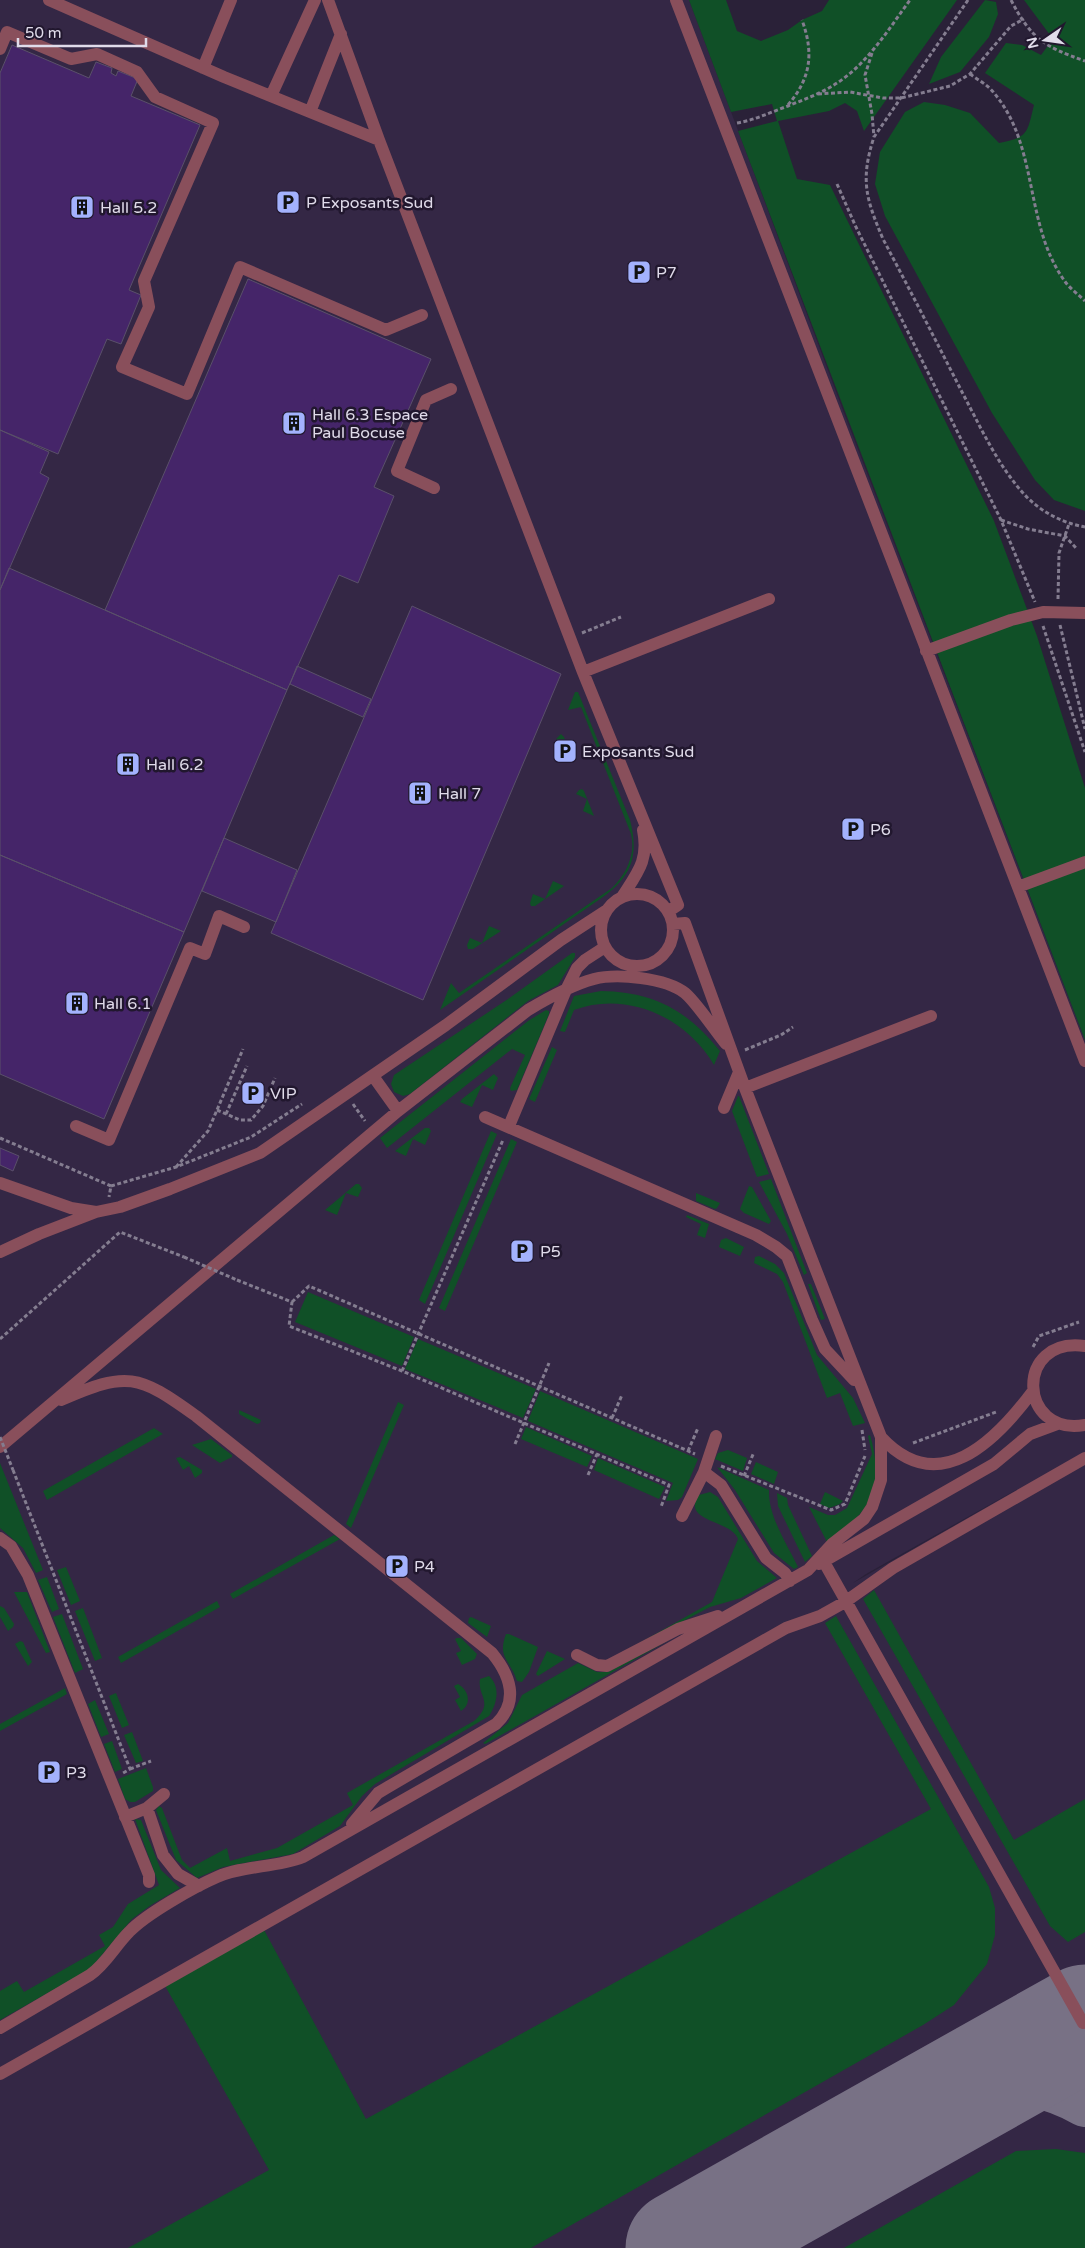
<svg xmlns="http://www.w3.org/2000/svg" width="1085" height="2248" viewBox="0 0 1085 2248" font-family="'Varela Round',sans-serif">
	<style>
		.built { fill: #342745; fill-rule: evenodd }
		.green { fill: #105027 }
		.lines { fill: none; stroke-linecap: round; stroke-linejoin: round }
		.taxiway { stroke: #787185; stroke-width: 46 }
		.runway { stroke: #787185; stroke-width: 115 }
		.building { fill: #452569; stroke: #5a506a }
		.path { stroke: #847d90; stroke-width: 3; stroke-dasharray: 4 2.5; stroke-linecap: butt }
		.minor { stroke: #894f5b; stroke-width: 12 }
		.path-bridge { stroke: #847d90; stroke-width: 3; stroke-dasharray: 4 2.5; stroke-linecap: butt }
		.labels { text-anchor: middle; stroke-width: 5; stroke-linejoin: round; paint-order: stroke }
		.poi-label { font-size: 16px; fill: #e0dbea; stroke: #21172e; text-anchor: start }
	</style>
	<rect width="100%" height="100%" fill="#2a2138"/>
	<!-- built -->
	<path class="built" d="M0 0H689L844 413 1085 1040V2248H0ZM1039 1477 853 1583 866 1574Z"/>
	<!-- green -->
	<path class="green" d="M689 0H726L737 31 761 41 788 30 802 20 822 11 829 0H957L864 131 857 111 845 103 829 111 778 121 797 179 830 185 994 521 1037 636 1085 788V1040L738 131 777 121 772 104 731 112Z
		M985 0 996 2 998 14 989 37 960 72 929 84 941 57Z
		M1024 0H1085V511L1054 500 1035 480 992 413 885 216 875 184 880 152 905 112 924 102 945 105 970 113 999 143C1029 137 1027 133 1034 105L985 73 1006 43 1022 45 1041 55 1053 39Z
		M575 692H578L630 820C639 855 632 876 603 897L440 1010 451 983 459 993 612 888C626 874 636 855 631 834L581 707 568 710Z
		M561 734 564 737 574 761 562 756 566 743 556 739Z
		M582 789 584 791 594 816 583 811 587 799 576 794 579 790Z
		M553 881 564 886 535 906H531L530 903 533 894 545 899Z
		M489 926 501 931 473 949H468L467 945 470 938 482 943Z
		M572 953H575V957L558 985 528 1001 410 1094 403 1096 394 1092 391 1084 394 1075 508 999Z
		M601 991C654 992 687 1010 720 1051L714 1065C687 1018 627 990 574 1010L565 1032 560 1031 574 996Z
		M546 1010 549 1011V1014L517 1090 511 1091 510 1088 525 1055 512 1049 387 1148 380 1138 528 1021Z
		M552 1047 557 1050 535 1102 529 1099Z
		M494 1074 498 1078 493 1090 482 1085 472 1107 460 1102 462 1099Z
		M738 1096H739L769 1174 757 1177 732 1111Z
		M425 1128H429L431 1131 425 1145 413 1139 406 1156 395 1151Z
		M491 1131 497 1134 425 1304 419 1300Z
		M511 1139 517 1142 445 1311 439 1308Z
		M771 1179 807 1273 804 1275 787 1234 759 1182Z
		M356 1184H359L362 1188 358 1197 346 1193 337 1215 325 1210Z
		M749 1186 752 1187 771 1221 769 1224 744 1213 740 1209Z
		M696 1193 720 1203 717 1208 715 1209 696 1201Z
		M687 1215 709 1224 705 1238 697 1235 701 1224 686 1217Z
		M726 1238 744 1247 740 1256 719 1247 721 1240Z
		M759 1256 775 1264 784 1273 817 1355 853 1398 865 1423 853 1426 840 1393 827 1398 783 1282 777 1274 754 1263 755 1257Z
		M808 1284H811L825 1319 821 1320Z
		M308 1292 414 1337 402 1366 295 1322Z
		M418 1339 536 1389 523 1418 405 1369Z
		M540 1391 698 1459 682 1497 678 1500 666 1501 673 1483 528 1421Z
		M398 1402 404 1405 351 1528 346 1524Z
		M239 1410 261 1420 260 1423 257 1424 239 1414Z
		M526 1427 592 1456 587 1467 521 1439Z
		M154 1428 163 1434 47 1500 43 1491Z
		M870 1435C878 1461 880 1492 860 1514 851 1524 838 1533 827 1542L809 1507 828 1515H835L847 1508 872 1454 868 1436Z
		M211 1439 232 1455V1457L220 1463 192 1445Z
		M728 1450 747 1458 743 1471 715 1459 718 1453Z
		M180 1457 202 1470V1473L195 1478 189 1466 183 1470 176 1458Z
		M598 1458 665 1487 659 1499 594 1470Z
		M756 1462 778 1472 774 1484 751 1474Z
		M0 1463 43 1570 36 1573 23 1548 0 1528Z
		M717 1467 769 1490C768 1516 787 1544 798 1567L794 1569 774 1553 735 1490Z
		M710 1492 718 1497 757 1561 777 1578 741 1598 710 1607 611 1659 712 1602 738 1539C732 1520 680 1522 699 1495Z
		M825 1492 843 1501 840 1504 829 1508 820 1504Z
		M777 1493 787 1498 788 1505 812 1556 805 1562 778 1506Z
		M334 1535 340 1539 233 1599 230 1594Z
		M66 1567 80 1601 71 1605 57 1570Z
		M47 1577 59 1609 52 1612 38 1580Z
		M874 1590 1014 1840 1085 1799V1932L1068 1942 1050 1926 863 1599Z
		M14 1592H27L50 1652 46 1653Z
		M217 1601 220 1607 121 1663 118 1657Z
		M0 1606 4 1608 14 1624 13 1627 8 1631 0 1617Z
		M83 1608 102 1658 95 1661 75 1611Z
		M62 1614 83 1669 75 1673 53 1617Z
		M836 1616 989 1887 995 1908V1935L987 1964 954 2005 923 2025 531 2248H128L269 2170 164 1984 263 1928 366 2119 931 1809 825 1623Z
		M471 1617 491 1626 487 1637 468 1623 469 1618Z
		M506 1634H509L538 1647 529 1672 522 1682 517 1681C510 1659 497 1658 506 1634Z
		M457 1638H461L477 1654 475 1659 462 1665 456 1653 461 1651 455 1639Z
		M671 1639 487 1743 485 1744 483 1743 508 1723 522 1695 578 1663 597 1672H608Z
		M20 1641 23 1642 32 1662 28 1666 15 1644Z
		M547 1651 565 1659 538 1676 536 1674Z
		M489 1676C501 1687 497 1704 489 1716L375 1784 362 1796 340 1826 293 1854 223 1867 197 1878 176 1860 156 1810 159 1806 162 1808 182 1860 190 1868 227 1848 230 1861 277 1848 353 1805 347 1793 474 1721C495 1702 477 1697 480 1679Z
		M458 1684C469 1690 472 1704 461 1711L455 1700 460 1697 454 1686Z
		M65 1688 67 1694 0 1731V1724Z
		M116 1693 129 1725 122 1728 109 1696Z
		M95 1700 109 1734 101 1737 88 1704Z
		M132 1732 143 1761 136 1763 124 1735Z
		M112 1741 122 1769 115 1772 104 1744Z
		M146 1768 153 1787V1791L135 1802H130L125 1799 118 1779Z
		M135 1819 141 1820 161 1870 180 1888 151 1905 132 1919 90 1969 0 2020V1991L17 1981 24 1992 105 1946 99 1935 113 1927 128 1904 159 1885Z
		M1056 2149 1085 2153V2248H844L1016 2151Z"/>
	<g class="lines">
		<!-- taxiway -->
		<path class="taxiway" d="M975 2084C1020 2082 1045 2081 1085 2104"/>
		<!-- runway -->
		<path class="runway" d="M683 2248 1085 2022"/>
	</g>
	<!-- building -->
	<path class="building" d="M12 45 89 78 96 62 112 68 111 73 116 76 118 71 138 79 131 96 200 125 129 290 141 295 121 344 107 339 58 454 0 430V73Z
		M248 279 431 359 374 487 394 496 358 583 339 575 287 690 105 610Z
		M0 430 49 452 40 473 49 478 0 590Z
		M9 568 287 690 184 932 0 855V590Z
		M412 606 561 674 423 1000 271 933Z
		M297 666 371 699 363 717 290 684Z
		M224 838 297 870 276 922 202 891Z
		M0 855 184 932 104 1119 0 1074Z
		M0 1148 19 1156 13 1171 0 1165Z"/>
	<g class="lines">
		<!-- path -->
		<path class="path" d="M968 0 874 137C860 180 866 199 883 239 910 290 936 341 962 392 980 426 997 464 1023 493 1039 511 1062 523 1085 527
			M1011 0C1031 39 1045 47 1085 61
			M872 53 865 75 872 114 874 137
			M970 74C978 80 988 85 994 93 1039 146 1024 224 1064 280 1069 288 1078 294 1085 301
			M818 94 850 92 883 98H901L950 86 970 74 1011 26 1024 19
			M788 105C811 78 814 53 802 20
			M737 123C755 120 771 112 788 106 805 99 822 93 837 83 868 63 888 30 910 0
			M837 184 855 225 1001 520 1035 602
			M1001 520 1028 529 1065 536 1077 549
			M1058 599 1059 553 1069 524
			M1060 625 1085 729
			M1043 626 1085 752
			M582 633 621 617
			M745 1050 781 1035 793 1027
			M353 1104 365 1121
			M217 1110 240 1120H251L263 1106 275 1078
			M226 1114 247 1066
			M0 1138 111 1186 109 1197
			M176 1167 208 1131 243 1049
			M111 1186 176 1167 251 1137 302 1104
			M237 1280 292 1302 289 1326 402 1371 669 1485 661 1507
			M292 1302 309 1286 695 1454
			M0 1339 120 1232 184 1257
			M1033 1347 1039 1336 1079 1322
			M402 1371 503 1140
			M612 1418 622 1395
			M862 1430 865 1450
			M913 1443 996 1412
			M515 1444 549 1363
			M688 1451 698 1428
			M721 1466 831 1510 845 1504 865 1456
			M13 1470 130 1769 123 1773
			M588 1475 597 1454
			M744 1476 754 1452
			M130 1769 151 1761"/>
		<!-- minor -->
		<path class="minor" d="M49 0 224 77 379 140
			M328 0 379 140 583 672 678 905 669 911
			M676 0 1085 1061
			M0 49 7 32 71 59 97 54 137 72 155 97 213 123 144 281 149 307 122 367 187 394 240 267 386 330 422 315
			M203 68 231 0
			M271 96 315 0
			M310 112 341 34
			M434 488 397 471 426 400 451 389
			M926 651 1011 620 1043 612 1085 613
			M583 672 769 599
			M1018 887 1085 862
			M601 930a36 36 0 1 1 72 0a36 36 0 1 1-72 0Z
			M622 897C638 872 649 860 643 830
			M373 1076 398 1111
			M745 1088 931 1016
			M724 1108 739 1072
			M485 1117 756 1235 776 1247 787 1256 812 1320 825 1349 854 1380
			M76 1126 109 1140 190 948 205 954 219 916 244 927
			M509 1126 566 990 577 968 585 960 605 947
			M0 1183 71 1208 96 1212
			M0 1252 39 1234 96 1212 120 1207 170 1189 260 1153 446 1025 561 940 607 910
			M1085 1346C1014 1336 1018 1437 1085 1425
			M61 1400C127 1371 138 1374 196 1416L492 1653C510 1675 520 1701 496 1724L388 1787 378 1793 352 1824
			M881 1437C938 1499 995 1442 1033 1391
			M0 1447 398 1111 528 1010C548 998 571 985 594 979 617 973 666 978 685 993 696 1002 716 1032 726 1044
			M704 1472 716 1436
			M682 1516 704 1472 721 1485 766 1558 785 1573 790 1581
			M0 1538 11 1546 28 1575 149 1875V1882
			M824 1562 1083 2023
			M819 1564 994 1464 1030 1434 1057 1424
			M577 1655 597 1665 607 1666 678 1629 718 1616
			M147 1808 164 1794
			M125 1817 147 1808 163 1855 178 1874 199 1886
			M0 2028 90 1975C106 1964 115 1946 129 1932 146 1914 194 1887 217 1877 244 1865 276 1868 303 1857L808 1570 832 1544 864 1519 872 1507 881 1480V1437L745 1088 685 923 673 924
			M0 2074 786 1628 820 1616 845 1602 893 1568 1085 1458"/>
		<!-- path-bridge -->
		<path class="path-bridge" d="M184 1257 237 1280
			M0 1437 13 1470"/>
	</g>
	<!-- icons -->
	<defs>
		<g id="parking-square" transform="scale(1.25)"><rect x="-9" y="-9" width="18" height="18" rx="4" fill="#a3b2fd" stroke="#21172e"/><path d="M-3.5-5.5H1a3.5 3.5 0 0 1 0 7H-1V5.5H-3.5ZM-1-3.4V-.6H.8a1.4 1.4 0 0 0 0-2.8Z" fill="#111"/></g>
		<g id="building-square" transform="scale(1.25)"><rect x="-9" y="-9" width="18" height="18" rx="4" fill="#a3b2fd" stroke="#21172e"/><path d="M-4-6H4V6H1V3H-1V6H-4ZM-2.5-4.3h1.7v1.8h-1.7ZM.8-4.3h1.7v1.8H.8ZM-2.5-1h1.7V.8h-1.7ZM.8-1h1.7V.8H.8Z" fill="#111"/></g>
	</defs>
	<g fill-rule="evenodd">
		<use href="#parking-square" x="288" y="202"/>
		<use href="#building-square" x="82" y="207"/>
		<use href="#parking-square" x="639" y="272"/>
		<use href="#building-square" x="294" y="423"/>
		<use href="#parking-square" x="565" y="751"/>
		<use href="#building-square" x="128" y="764"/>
		<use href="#building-square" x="420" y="793"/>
		<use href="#parking-square" x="853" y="829"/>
		<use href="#building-square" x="77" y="1003"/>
		<use href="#parking-square" x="253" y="1093"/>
		<use href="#parking-square" x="522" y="1251"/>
		<use href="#parking-square" x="397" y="1566"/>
		<use href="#parking-square" x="49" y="1772"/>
	</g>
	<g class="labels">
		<!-- poi labels -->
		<g class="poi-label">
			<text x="306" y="208">P Exposants Sud</text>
			<text x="100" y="213">Hall 5.2</text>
			<text x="656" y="278">P7</text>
			<text x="312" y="420">Hall 6.3 Espace<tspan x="312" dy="18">Paul Bocuse</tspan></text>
			<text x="582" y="757">Exposants Sud</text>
			<text x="146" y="770">Hall 6.2</text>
			<text x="438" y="799">Hall 7</text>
			<text x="870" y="835">P6</text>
			<text x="94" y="1009">Hall 6.1</text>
			<text x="270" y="1099">VIP</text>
			<text x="540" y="1257">P5</text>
			<text x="414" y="1572">P4</text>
			<text x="66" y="1778">P3</text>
		</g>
	</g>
	<!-- north arrow -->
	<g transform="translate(1045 40) rotate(257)" stroke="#21172e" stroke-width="4" paint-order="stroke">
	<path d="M0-4L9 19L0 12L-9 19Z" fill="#e0dbea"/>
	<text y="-8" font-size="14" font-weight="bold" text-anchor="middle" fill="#e0dbea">N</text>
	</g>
	<!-- scale -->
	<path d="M18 38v8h128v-8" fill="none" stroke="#e0dbea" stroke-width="2.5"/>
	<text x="25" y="38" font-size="15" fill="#e0dbea" stroke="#21172e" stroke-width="4" paint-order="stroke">50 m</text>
</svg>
